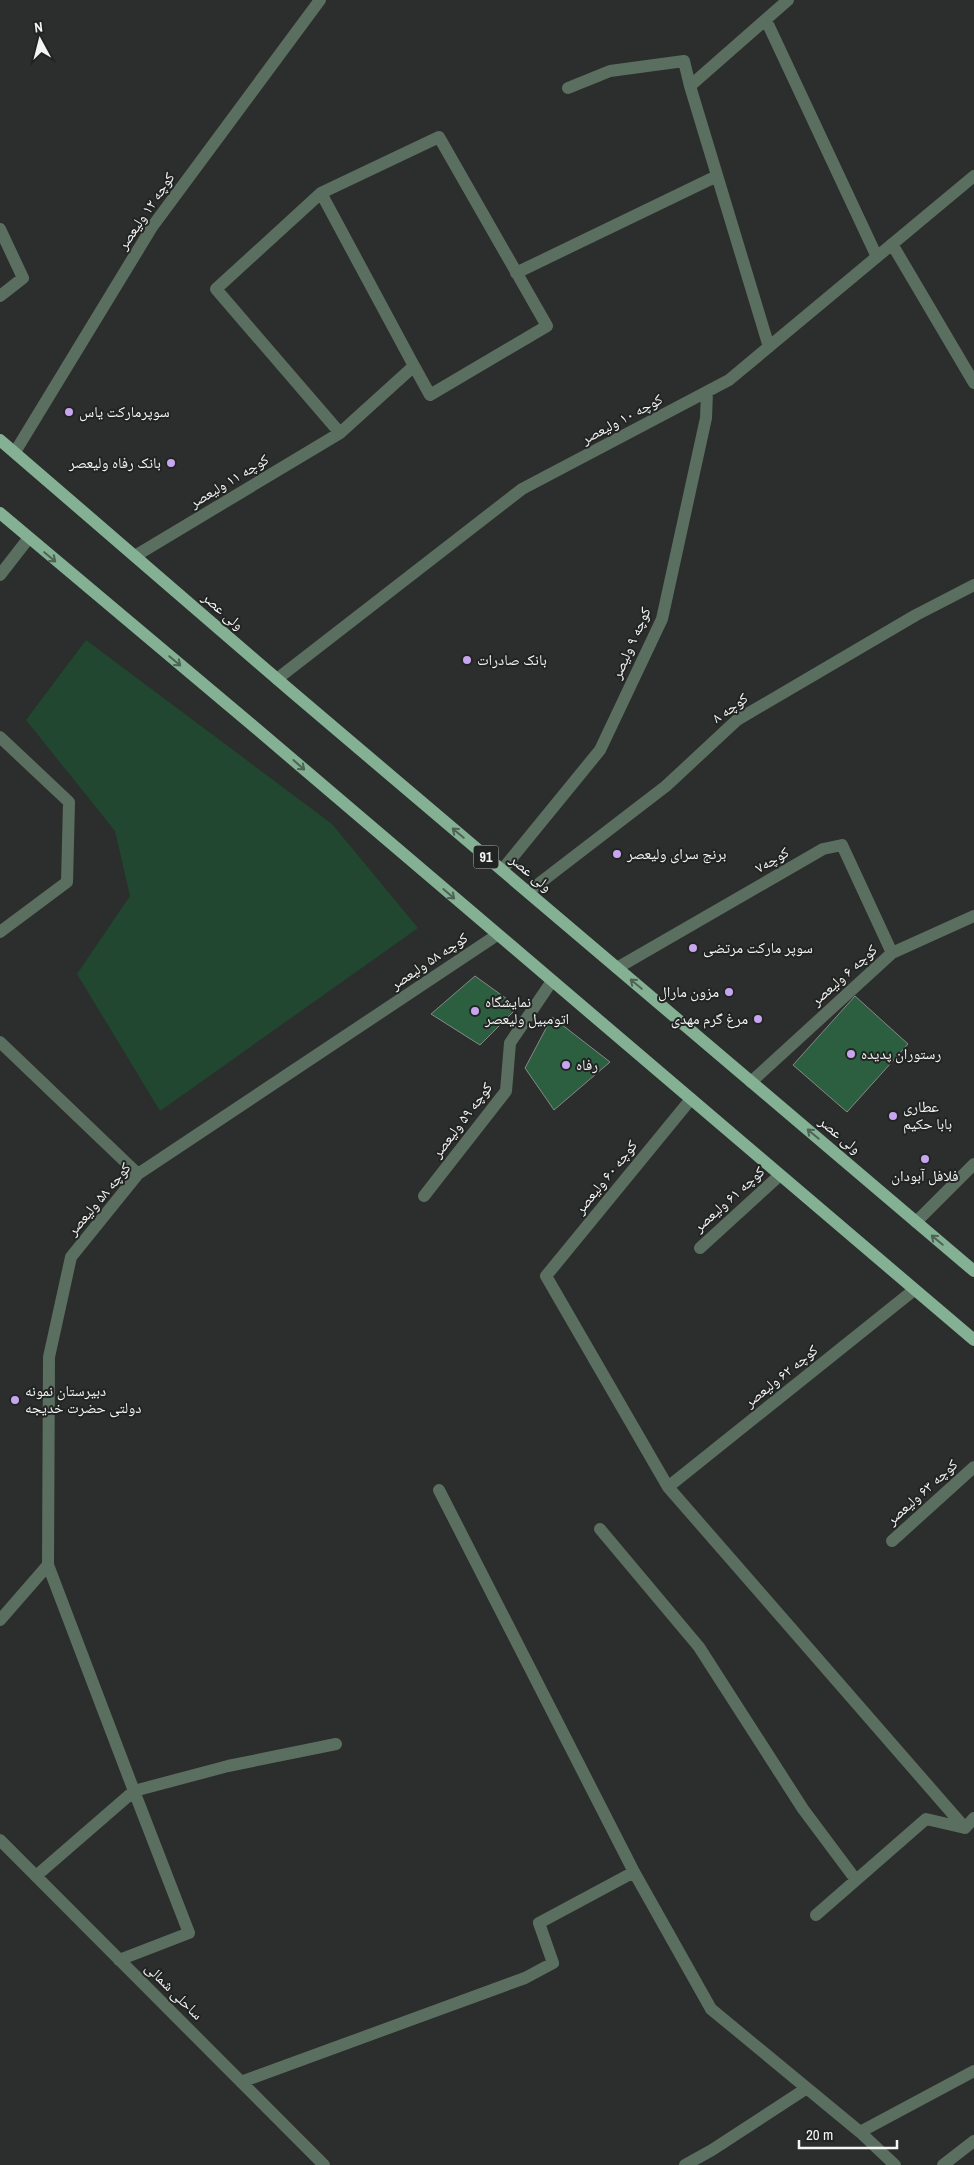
<svg xmlns="http://www.w3.org/2000/svg" width="974" height="2165" viewBox="0 0 974 2165" font-family="'Archivo Narrow','Noto Naskh Arabic',sans-serif">
	<style>
		.green { fill: #214730 }
		.building { fill: #2b5f40; stroke: #868987 }
		.lines { fill: none; stroke-linecap: round; stroke-linejoin: round }
		.street { stroke: #5a6f60; stroke-width: 12 }
		.primary { stroke: #84b193; stroke-width: 12 }
		.oneway { stroke: #4e6355 }
		.poi-dot { fill: #c7a6ef; stroke: #212422; stroke-width: 2 }
		.labels { text-anchor: middle; stroke-width: 4; stroke-linejoin: round; paint-order: stroke }
		.shield { fill: #212422; stroke: #b5b6b5; stroke-width: 1 }
		.shield-label { font-size: 14px; font-weight: bold; fill: #f4f5f4 }
		.street-label { font-size: 15px; fill: #f4f5f4; stroke: #212422 }
		.poi-label { font-size: 15px; fill: #f4f5f4; stroke: #212422; text-anchor: start }
	</style>
	<rect width="100%" height="100%" fill="#2b2e2c"/>
	<!-- green -->
	<path class="green" d="M86 640 332 824 418 928 160 1111 77 974 130 896 115 831 26 720Z"/>
	<!-- building -->
	<path class="building" d="M475 976 518 1007 480 1045 431 1014Z
		M855 996 908 1044 847 1112 793 1065Z
		M552 1017 610 1062 554 1110 525 1068Z"/>
	<g class="lines">
		<!-- street -->
		<path class="street" d="M766 20 877 257
			M568 88 610 71 684 61 690 86
			M321 193 439 137 547 326 430 395 414 366
			M0 229 23 278 0 296
			M892 244 974 383
			M516 273 717 176
			M769 347 690 86 788 0
			M15 452 152 227 320 0
			M135 556 340 433 414 366 321 193 216 289 340 433
			M0 575 28 539
			M277 679 522 489 729 380 974 176
			M0 737 69 802 67 882 0 932
			M502 870 600 750 662 619 706 418 707 392
			M528 892 666 786 737 720 916 615 974 585
			M617 968 823 849 842 845 892 953
			M0 1042 138 1174
			M751 1082 892 953 974 916
			M691 1099 546 1276 668 1487 965 1828
			M424 1196 506 1091 510 1043 552 981
			M916 1222 974 1164
			M700 1248 780 1175
			M668 1487 914 1290
			M439 1490 634 1872 711 2009 860 2132 895 2165
			M600 1529 699 1647 803 1809 856 1880
			M892 1541 974 1467
			M48 1565 134 1791 228 1766 336 1744
			M0 1620 48 1565 49 1357 71 1257 138 1174 497 935
			M965 1828 974 1818
			M0 1840 324 2165
			M36 1876 134 1791 189 1933 119 1960
			M816 1915 926 1819 965 1828
			M241 2082 525 1978 553 1963 539 1923 634 1872
			M860 2132 974 2071
			M685 2165 712 2150 807 2088
			M943 2165 974 2141"/>
		<!-- primary -->
		<path class="primary" d="M0 440 291 691 974 1271
			M0 513 258 730 974 1340"/>
	</g>
	<!-- one-way arrows -->
	<defs><path id="oneway-shaft" d="M-6 0H5M1.5-3L5.5 0L1.5 3" fill="none" stroke-width="1.6" stroke-linecap="round" stroke-linejoin="round" transform="scale(1.25)"/></defs>
	<g class="oneway">
		<use href="#oneway-shaft" transform="translate(50 557) rotate(40)"/>
		<use href="#oneway-shaft" transform="translate(175 661) rotate(40)"/>
		<use href="#oneway-shaft" transform="translate(299 765) rotate(41)"/>
		<use href="#oneway-shaft" transform="translate(458 833) rotate(-140)"/>
		<use href="#oneway-shaft" transform="translate(449 894) rotate(41)"/>
		<use href="#oneway-shaft" transform="translate(636 984) rotate(-140)"/>
		<use href="#oneway-shaft" transform="translate(813 1134) rotate(-140)"/>
		<use href="#oneway-shaft" transform="translate(937 1240) rotate(-140)"/>
	</g>
	<!-- markers -->
	<g class="poi-dot">
		<circle cx="69" cy="412" r="5"/>
		<circle cx="171" cy="463" r="5"/>
		<circle cx="467" cy="660" r="5"/>
		<circle cx="617" cy="854" r="5"/>
		<circle cx="693" cy="948" r="5"/>
		<circle cx="729" cy="992" r="5"/>
		<circle cx="475" cy="1011" r="5"/>
		<circle cx="758" cy="1019" r="5"/>
		<circle cx="851" cy="1054" r="5"/>
		<circle cx="566" cy="1065" r="5"/>
		<circle cx="893" cy="1116" r="5"/>
		<circle cx="925" cy="1159" r="5"/>
		<circle cx="15" cy="1400" r="5"/>
	</g>
	<g class="labels">
		<!-- shield labels -->
		<rect class="shield" x="473.5" y="845.5" width="25" height="23" rx="4"/>
		<g class="shield-label">
			<text x="486" y="862">91</text>
		</g>
		<!-- street labels -->
		<g class="street-label">
			<text transform="translate(146 211) rotate(-56)" y="5">کوچه ۱۲ ولیعصر</text>
			<text transform="translate(622 419) rotate(-28)" y="5">کوچه ۱۰ ولیعصر</text>
			<text transform="translate(229 481) rotate(-31)" y="5">کوچه ۱۱ ولیعصر</text>
			<text transform="translate(223 611) rotate(41)" y="5">ولی عصر</text>
			<text transform="translate(631 643) rotate(-66)" y="5">کوچه ۹ ولیصر</text>
			<text transform="translate(730 708) rotate(-36)" y="5">کوچه ۸</text>
			<text transform="translate(772 860) rotate(-30)" y="5">کوچه۷</text>
			<text transform="translate(531 873) rotate(40)" y="5">ولی عصر</text>
			<text transform="translate(429 961) rotate(-34)" y="5">کوچه ۵۸ ولیعصر</text>
			<text transform="translate(844 975) rotate(-42)" y="5">کوچه ۶ ولیعصر</text>
			<text transform="translate(462 1120) rotate(-53)" y="5">کوچه ۵۹ ولیعصر</text>
			<text transform="translate(840 1135) rotate(40)" y="5">ولی عصر</text>
			<text transform="translate(606 1177) rotate(-51)" y="5">کوچه ۶۰ ولیعصر</text>
			<text transform="translate(99 1199) rotate(-50)" y="5">کوچه ۵۸ ولیعصر</text>
			<text transform="translate(729 1199) rotate(-42)" y="5">کوچه ۶۱ ولیعصر</text>
			<text transform="translate(781 1376) rotate(-39)" y="5">کوچه ۶۲ ولیعصر</text>
			<text transform="translate(922 1492) rotate(-42)" y="5">کوچه ۶۳ ولیعصر</text>
			<text transform="translate(174 1991) rotate(45)" y="5">ساحلی شمالی</text>
		</g>
		<!-- poi labels -->
		<g class="poi-label">
			<text x="79" y="417">سوپرمارکت یاس</text>
			<text x="161" y="468" text-anchor="end">بانک رفاه ولیعصر</text>
			<text x="477" y="665">بانک صادرات</text>
			<text x="627" y="859">برنج سرای ولیعصر</text>
			<text x="703" y="953">سوپر مارکت مرتضی</text>
			<text x="719" y="997" text-anchor="end">مزون مارال</text>
			<text x="485" y="1007">نمایشگاه<tspan x="485" dy="17">اتومبیل ولیعصر</tspan></text>
			<text x="748" y="1024" text-anchor="end">مرغ گرم مهدی</text>
			<text x="861" y="1059">رستوران پدیده</text>
			<text x="576" y="1070">رفاه</text>
			<text x="903" y="1112">عطاری<tspan x="903" dy="17">بابا حکیم</tspan></text>
			<text x="925" y="1181" text-anchor="middle">فلافل آبودان</text>
			<text x="25" y="1396">دبیرستان نمونه<tspan x="25" dy="17">دولتی حضرت خدیجه</tspan></text>
		</g>
	</g>
	<!-- north arrow -->
	<g transform="translate(40 40) rotate(353)" stroke="#212422" stroke-width="4" paint-order="stroke">
	<path d="M0-4L9 19L0 12L-9 19Z" fill="#f4f5f4"/>
	<text y="-8" font-size="14" font-weight="bold" text-anchor="middle" fill="#f4f5f4">N</text>
	</g>
	<!-- scale -->
	<path d="M799 2140v8h98v-8" fill="none" stroke="#f4f5f4" stroke-width="2.5"/>
	<text x="806" y="2140" font-size="15" fill="#f4f5f4" stroke="#212422" stroke-width="4" paint-order="stroke">20 m</text>
</svg>
